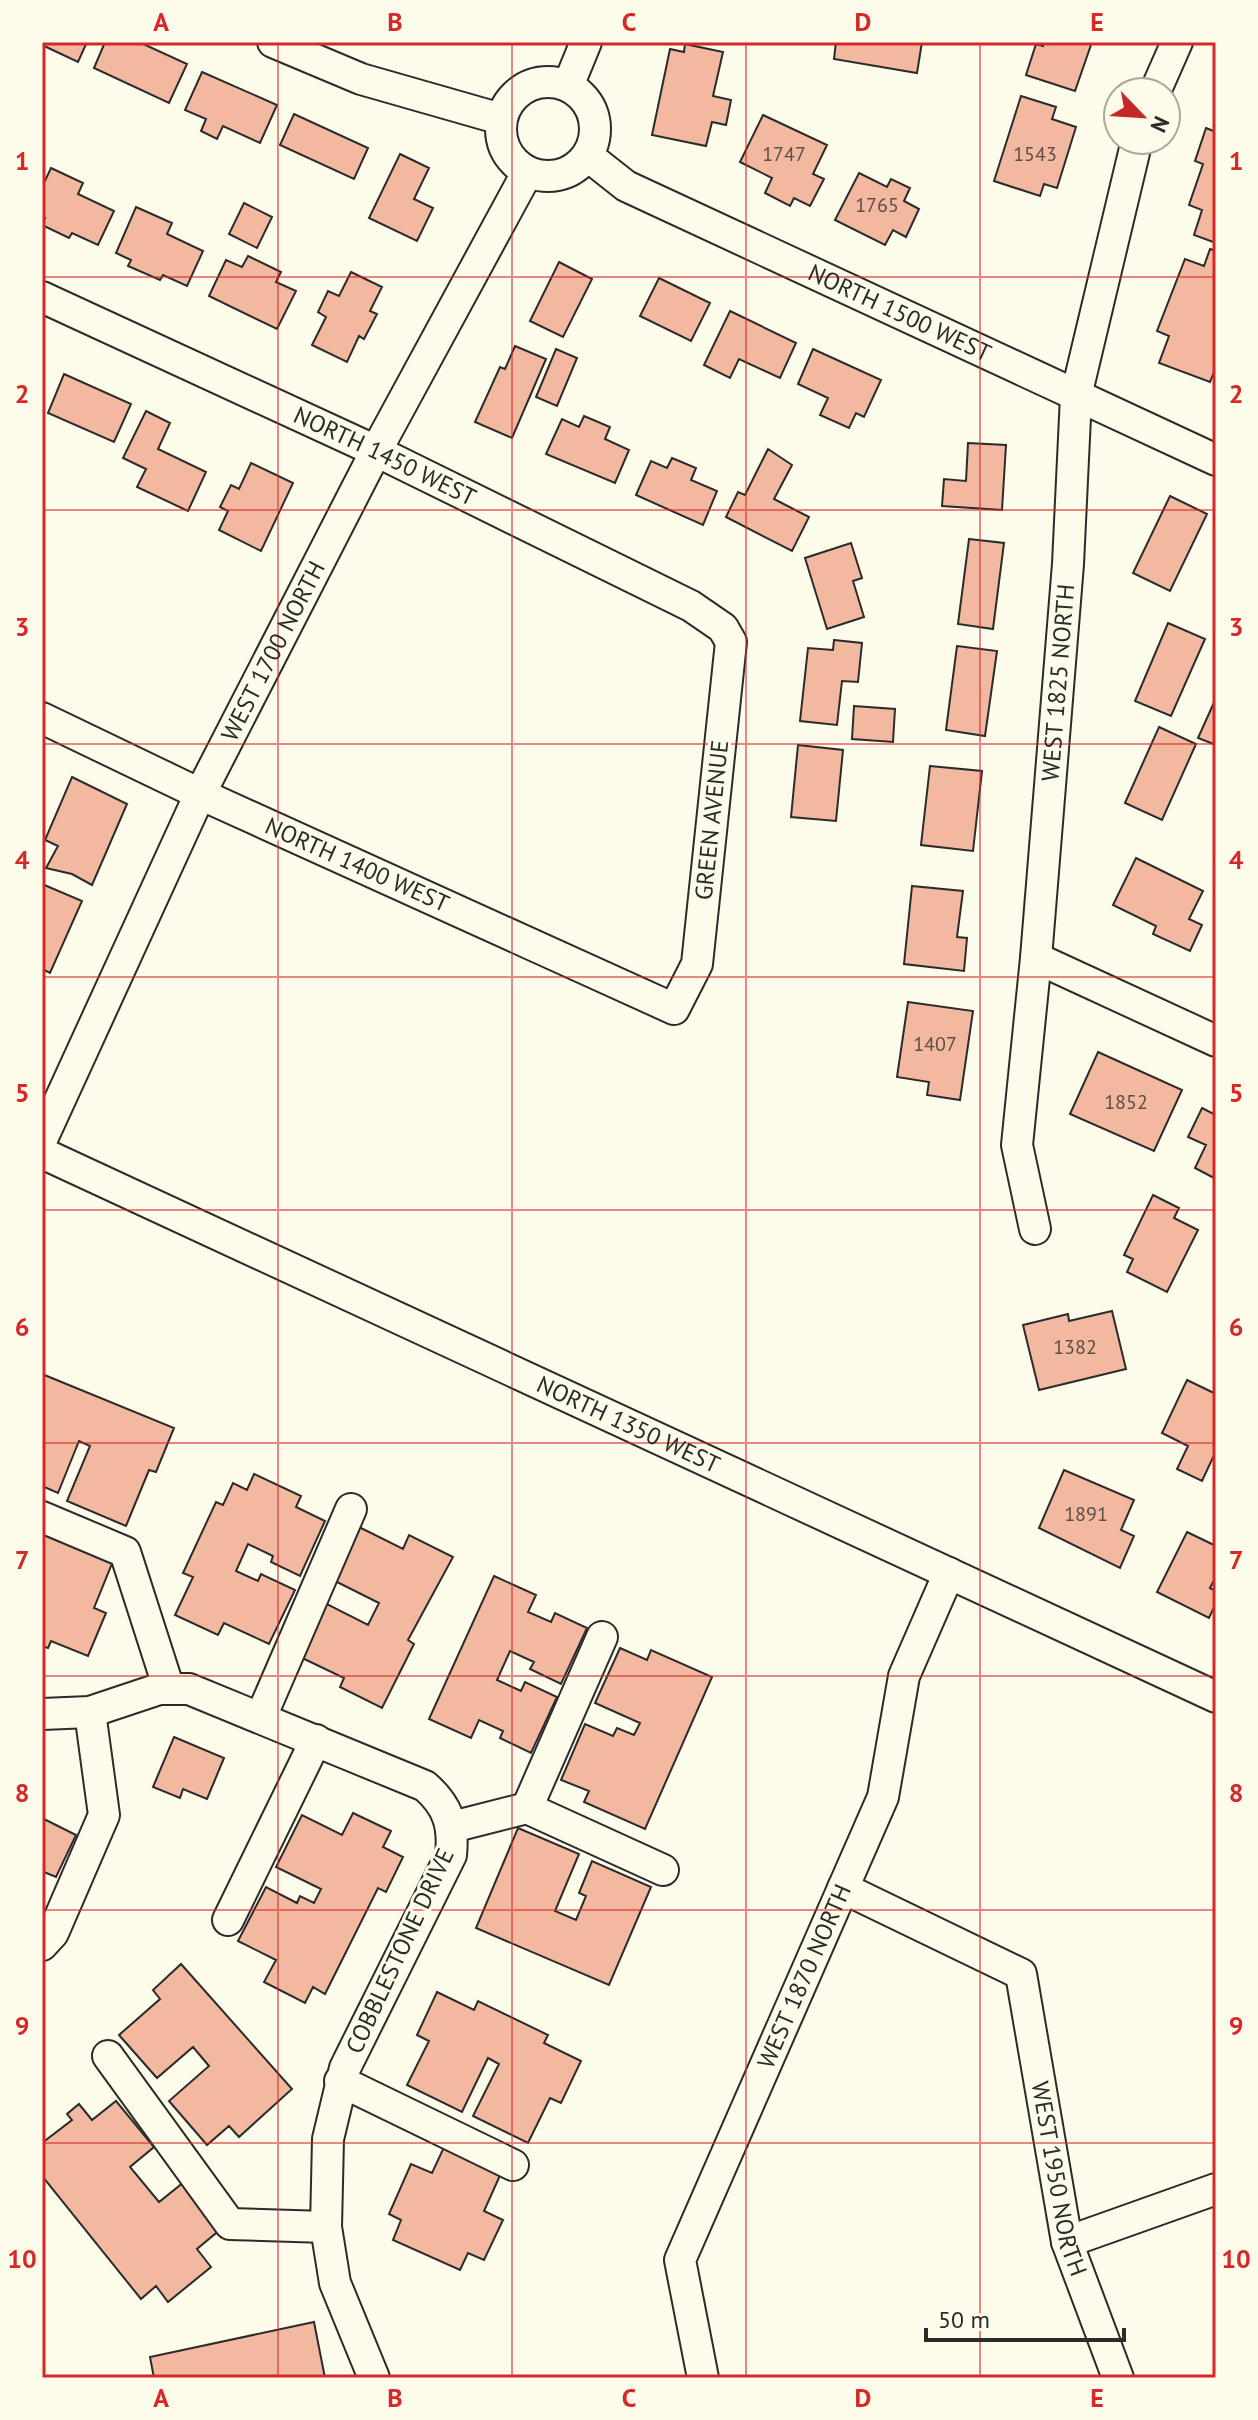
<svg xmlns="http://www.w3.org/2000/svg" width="1258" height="2420" viewBox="0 0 1258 2420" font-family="'PT Sans',sans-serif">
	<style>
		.building { fill: #f2b8a0; stroke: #2b2b2b; stroke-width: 2 }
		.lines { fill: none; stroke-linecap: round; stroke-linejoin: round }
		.minor-casing { stroke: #2b2b2b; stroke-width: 34 }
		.minor { stroke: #fdfbea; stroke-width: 30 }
		.grid { fill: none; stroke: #d62828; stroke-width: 2; stroke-opacity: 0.55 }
		.labels { text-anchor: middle; stroke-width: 6; stroke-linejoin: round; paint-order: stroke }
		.number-label { font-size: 20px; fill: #5d4e48 }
		.street-label { font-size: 24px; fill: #2b2b2b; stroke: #fdfbea }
		.neatline { fill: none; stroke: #d62828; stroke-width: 3 }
		.grid-label { font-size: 26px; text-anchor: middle; font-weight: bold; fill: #d62828 }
	</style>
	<rect width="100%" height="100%" fill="#fdfbea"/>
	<!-- building -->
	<path class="building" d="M42 42H87L78 62 42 45Z
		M105 42H139L187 64 169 103 94 68Z
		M836 42H922L917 73 834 59Z
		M1044 42H1092L1075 91 1026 75 1036 44 1043 46Z
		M685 44 723 52 713 96 731 100 726 125 712 122 706 146 652 135 670 49 684 52Z
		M202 72 277 105 260 143 223 126 217 139 201 131 206 119 185 110Z
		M1021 96 1056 107 1052 119 1076 127 1057 188 1044 184 1040 196 994 181Z
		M294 114 368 148 354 179 280 145Z
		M763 115 827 145 813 174 824 179 810 206 794 198 790 206 765 193 772 178 740 162Z
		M1206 128 1216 132V243L1194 235 1202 210 1189 205 1203 164 1195 161Z
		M400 154 429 168 414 199 433 208 417 241 369 218Z
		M51 168 83 183 78 194 114 211 98 245 72 233 69 238 42 225 45 218 42 217V187Z
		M859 173 887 187 891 179 910 188 904 201 919 209 906 237 893 230 885 245 835 220Z
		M244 203 272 217 257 248 229 234Z
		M136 207 172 223 167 234 203 251 187 286 163 275 160 280 128 266 131 260 116 253Z
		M1210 249 1216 251V367L1210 382 1159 363 1169 336 1157 331 1185 259 1204 266Z
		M248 256 281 272 276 282 296 291 277 329 209 296 226 260 242 267Z
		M559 262 592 279 563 337 530 321Z
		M351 272 382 287 370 311 377 314 364 339 359 336 347 362 312 345 326 317 318 312 328 291 339 296Z
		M659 278 710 303 691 341 640 316Z
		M730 311 796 343 780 378 739 359 730 378 704 365Z
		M515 346 546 359 512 438 475 422 500 367 505 369Z
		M556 349 577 358 557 406 536 397Z
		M813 349 881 380 864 417 856 413 849 428 820 415 828 398 798 384Z
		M64 374 131 404 114 442 48 413Z
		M146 411 170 423 158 449 206 472 188 511 137 487 146 469 123 458Z
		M584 416 610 427 605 439 629 450 615 483 546 454 562 419 579 427Z
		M968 443 1006 445 1002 510 942 506 944 479 966 481Z
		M768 449 792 465 774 499 809 517 792 551 726 517 738 492 745 495Z
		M672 458 696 468 691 480 717 491 703 525 636 495 651 461 667 468Z
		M251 463 293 483 261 551 219 530 228 511 220 507 231 485 239 489Z
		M1170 496 1207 514 1170 591 1133 573Z
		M969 539 1004 543 993 629 958 624Z
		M851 543 862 578 853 581 864 617 827 629 805 558Z
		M1168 623 1205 639 1171 716 1135 701Z
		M834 640 862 643 858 682 842 681 837 725 800 721 808 648 833 650Z
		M957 646 997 651 985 736 946 730Z
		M1216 698V745L1198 738Z
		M854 706 895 709 893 742 852 739Z
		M1159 727 1196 744 1162 820 1125 803Z
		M798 745 843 750 836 821 791 817Z
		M930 766 982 771 973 851 921 845Z
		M72 777 127 804 92 885 72 874 46 868 58 846 45 840Z
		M1136 858 1203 891 1189 919 1202 925 1190 951 1153 934 1156 926 1113 905Z
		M42 884 82 901 50 973 42 969Z
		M912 886 963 891 957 937 967 938 964 971 904 964Z
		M908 1002 973 1011 960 1100 927 1095 929 1082 897 1077Z
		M1098 1052 1182 1090 1154 1151 1070 1114Z
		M1202 1108 1216 1115V1179L1195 1168 1206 1145 1188 1137Z
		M1153 1195 1179 1208 1174 1218 1198 1230 1167 1292 1127 1272 1133 1259 1124 1255Z
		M1112 1311 1126 1369 1039 1390 1023 1325 1068 1314 1069 1321Z
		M42 1374 174 1428 156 1472 149 1470 126 1526 67 1501 90 1446 79 1441 58 1493 42 1486Z
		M1187 1380 1216 1394V1451L1202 1481 1177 1469 1188 1446 1162 1433Z
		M1064 1470 1134 1500 1121 1530 1134 1536 1120 1568 1039 1528Z
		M254 1474 301 1496 296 1507 325 1521 300 1576 271 1562 273 1556 248 1544 236 1571 258 1581 261 1574 295 1590 269 1644 224 1623 218 1635 175 1615 193 1577 183 1573 216 1502 223 1505 233 1483 247 1490Z
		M359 1527 403 1549 409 1535 453 1557 408 1640 414 1644 382 1708 340 1687 344 1678 298 1656 325 1603 368 1625 379 1603 333 1580Z
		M42 1528 113 1561 94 1608 106 1613 88 1656 51 1641 48 1648 42 1646Z
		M1187 1532 1216 1546V1576L1210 1588 1216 1591V1603L1209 1618 1157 1592Z
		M494 1576 536 1595 528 1612 551 1622 555 1613 587 1628 561 1684 530 1669 534 1662 510 1651 497 1680 521 1691 525 1682 557 1697 531 1753 500 1738 503 1731 479 1720 471 1738 429 1719Z
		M620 1648 647 1660 651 1650 712 1677 645 1829 584 1802 589 1791 561 1780 585 1724 613 1736 617 1728 634 1735 640 1723 595 1703Z
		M174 1737 224 1758 207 1799 183 1789 180 1798 153 1787Z
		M353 1813 391 1831 383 1847 403 1857 386 1892 378 1888 325 1994 313 1987 305 2003 264 1982 276 1960 238 1941 266 1887 297 1903 300 1896 314 1903 321 1889 276 1867 302 1815 342 1835Z
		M42 1818 76 1835 56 1877 44 1872 42 1876Z
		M518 1828 579 1854 555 1911 576 1920 586 1896 579 1893 592 1861 651 1887 609 1985 476 1928Z
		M181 1964 292 2089 239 2137 229 2126 207 2145 169 2101 209 2066 193 2047 157 2078 119 2035 160 1999 153 1990Z
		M437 1992 474 2010 478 2001 548 2035 544 2043 581 2061 561 2103 550 2098 528 2143 473 2116 499 2064 488 2058 462 2112 407 2085 429 2041 417 2035Z
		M116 2101 154 2147 130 2167 159 2202 184 2182 222 2228 197 2249 211 2267 168 2302 156 2286 141 2299 42 2176V2143L72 2120 67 2114 79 2104 92 2120Z
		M445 2145 502 2171 484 2211 503 2220 484 2260 468 2253 460 2270 393 2240 401 2220 389 2214 411 2164 432 2173Z
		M314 2322 325 2378H154L150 2357Z"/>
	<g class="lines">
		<!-- minor casing -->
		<g class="minor-casing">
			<g id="minor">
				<path d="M273 42 361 79 501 119"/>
				<circle cx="548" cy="129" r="47"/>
				<path d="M568 86 586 42"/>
				<path d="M1155 92 1177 42"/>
				<path id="s1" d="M588 156 626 186 1216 460"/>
				<path id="s2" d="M42 297 376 451 691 606 723 628 731 642 697 964 674 1009 200 794 42 718"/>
				<path d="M1036 958 1216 1041"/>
				<path id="s3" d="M42 1139 200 794 376 451 527 173"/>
				<path id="s4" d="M42 1153 1216 1697"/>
				<path id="s5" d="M1035 1229 1017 1145 1036 958 1068 564 1076 396 1137 140"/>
				<path d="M42 1517 125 1552 169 1689"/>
				<path d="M42 1714 90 1712 159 1689H189L425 1786C448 1806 454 1825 451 1855L345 2068 328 2139 326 2227 335 2283 374 2378"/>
				<path d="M261 1717 351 1509"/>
				<path d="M527 1808 663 1870"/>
				<path d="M452 1827 527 1808 602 1637"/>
				<path id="s6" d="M843 1888 1021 1974 1067 2242 1118 2378"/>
				<path d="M228 1920 316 1740"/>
				<path d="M42 1945 53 1933 104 1815 90 1712"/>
				<path d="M108 2056 230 2224 326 2227"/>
				<path d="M340 2081 513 2165"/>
				<path d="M1067 2242 1216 2189"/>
				<path id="s7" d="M703 2378 680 2260 883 1797 904 1676 949 1573"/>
			</g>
		</g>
		<!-- minor -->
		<use href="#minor" class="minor"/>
	</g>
	<!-- grid -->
	<path class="grid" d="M278 42V2378M512 42V2378M746 42V2378M980 42V2378M42 277H1216M42 510H1216M42 744H1216M42 977H1216M42 1210H1216M42 1443H1216M42 1676H1216M42 1910H1216M42 2143H1216"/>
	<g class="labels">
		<!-- number labels -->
		<g class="number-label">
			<text x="784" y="161">1747</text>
			<text x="1035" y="161">1543</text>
			<text x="877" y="212">1765</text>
			<text x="935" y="1051">1407</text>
			<text x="1126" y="1109">1852</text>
			<text x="1075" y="1354">1382</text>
			<text x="1086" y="1521">1891</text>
		</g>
		<!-- street labels -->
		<g class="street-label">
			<text dy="8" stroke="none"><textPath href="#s1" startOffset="350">NORTH 1500 WEST</textPath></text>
			<text dy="8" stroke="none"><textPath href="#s2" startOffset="378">NORTH 1450 WEST</textPath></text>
			<text dy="8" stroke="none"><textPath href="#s3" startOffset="540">WEST 1700 NORTH</textPath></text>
			<text dy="8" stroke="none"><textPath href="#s5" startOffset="550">WEST 1825 NORTH</textPath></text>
			<text transform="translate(712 820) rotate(-84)" y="8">GREEN AVENUE</text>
			<text transform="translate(357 865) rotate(24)" y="8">NORTH 1400 WEST</text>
			<text dy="8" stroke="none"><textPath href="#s4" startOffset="646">NORTH 1350 WEST</textPath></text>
			<text transform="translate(400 1951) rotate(-65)" y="8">COBBLESTONE DRIVE</text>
			<text dy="8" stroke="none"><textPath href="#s7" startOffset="430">WEST 1870 NORTH</textPath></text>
			<text dy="8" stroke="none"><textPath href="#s6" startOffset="406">WEST 1950 NORTH</textPath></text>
		</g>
	</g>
	<!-- border -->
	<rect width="1258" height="2420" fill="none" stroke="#fdfbea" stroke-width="88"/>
	<!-- north arrow -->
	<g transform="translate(1142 116) rotate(115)"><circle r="38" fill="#fdfbea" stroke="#a9a89e" stroke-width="2"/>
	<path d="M0-6L14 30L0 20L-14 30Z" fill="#c62828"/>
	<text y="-12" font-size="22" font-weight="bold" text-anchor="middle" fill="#2b2b2b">N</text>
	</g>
	<!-- scale -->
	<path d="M926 2328v12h198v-12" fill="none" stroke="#2b2b2b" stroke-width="4"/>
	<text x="938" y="2328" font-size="24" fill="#2b2b2b" stroke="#fdfbea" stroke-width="6" paint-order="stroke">50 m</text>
	<rect x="44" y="44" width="1170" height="2332" class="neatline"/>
	<g class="grid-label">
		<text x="161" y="31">A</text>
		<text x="395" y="31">B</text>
		<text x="629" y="31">C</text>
		<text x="863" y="31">D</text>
		<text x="1097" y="31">E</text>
		<text x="22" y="170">1</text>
		<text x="1236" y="170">1</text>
		<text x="22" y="403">2</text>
		<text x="1236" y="403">2</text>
		<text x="22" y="636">3</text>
		<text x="1236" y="636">3</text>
		<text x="22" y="869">4</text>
		<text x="1236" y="869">4</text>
		<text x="22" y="1102">5</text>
		<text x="1236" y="1102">5</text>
		<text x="22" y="1336">6</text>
		<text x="1236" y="1336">6</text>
		<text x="22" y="1569">7</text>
		<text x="1236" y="1569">7</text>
		<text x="22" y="1802">8</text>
		<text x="1236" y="1802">8</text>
		<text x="22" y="2035">9</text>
		<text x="1236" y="2035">9</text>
		<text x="22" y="2268">10</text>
		<text x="1236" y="2268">10</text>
		<text x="161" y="2407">A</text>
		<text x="395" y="2407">B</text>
		<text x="629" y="2407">C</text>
		<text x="863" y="2407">D</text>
		<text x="1097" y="2407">E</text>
	</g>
</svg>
